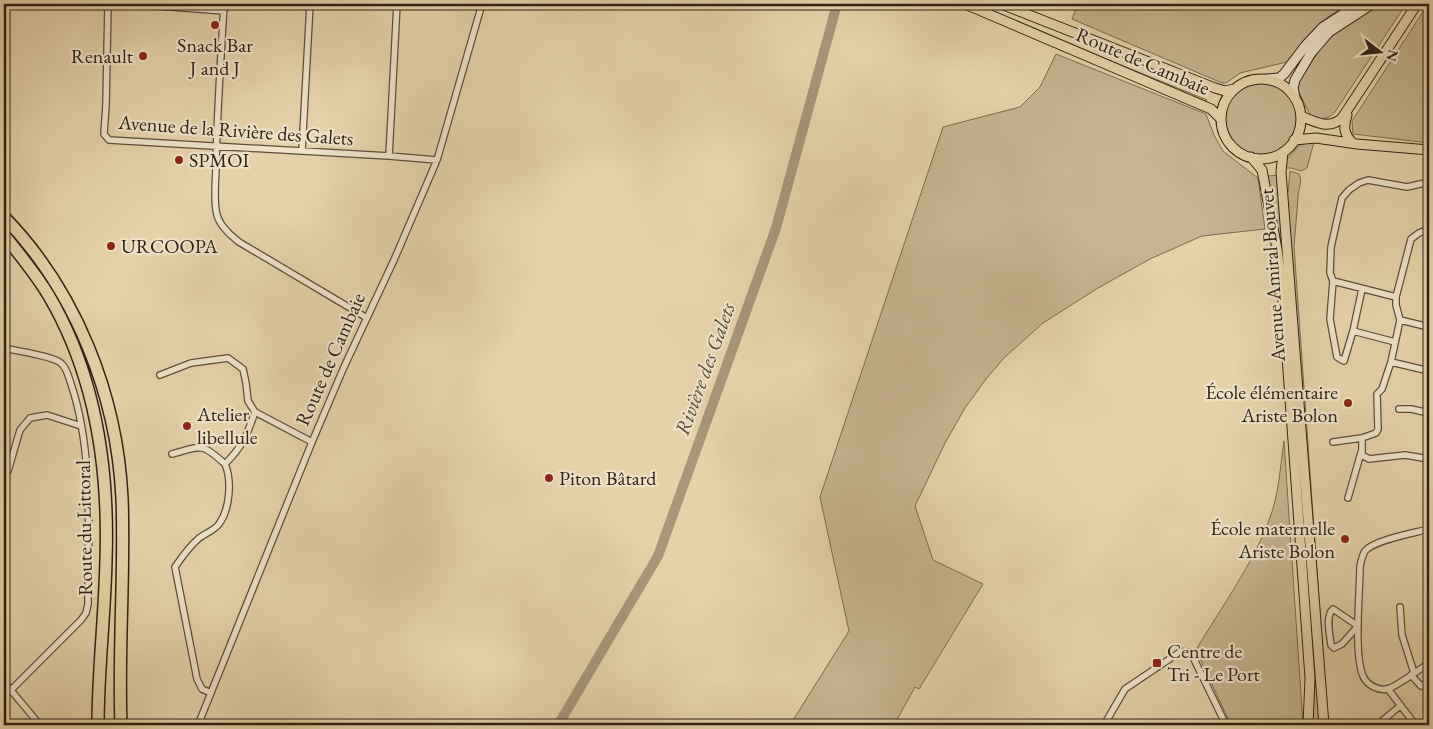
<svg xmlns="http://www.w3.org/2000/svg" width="1433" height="729" viewBox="0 0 1433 729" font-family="'EB Garamond',serif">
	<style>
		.green { fill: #c7b490; stroke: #7c6b52 }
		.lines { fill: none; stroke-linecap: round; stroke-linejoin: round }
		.river { stroke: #a89677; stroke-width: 10 }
		.street-casing { stroke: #5e4e3a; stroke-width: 8 }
		.secondary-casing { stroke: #302215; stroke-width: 11 }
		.primary-casing { stroke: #302215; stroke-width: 11 }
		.highway-casing { stroke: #302215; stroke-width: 14 }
		.street { stroke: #efe2c7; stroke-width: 5.5 }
		.secondary { stroke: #efe2c7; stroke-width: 9 }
		.primary { stroke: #e6d2a9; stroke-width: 9 }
		.highway { stroke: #e6d2a9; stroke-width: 11 }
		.poi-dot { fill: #8f2418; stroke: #efe2c7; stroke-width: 2 }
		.labels { text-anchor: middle; stroke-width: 4.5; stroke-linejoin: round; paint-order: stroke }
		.poi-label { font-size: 20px; fill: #302215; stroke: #efe2c7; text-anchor: start }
		.street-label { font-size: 20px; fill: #302215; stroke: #efe2c7 }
		.water-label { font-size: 21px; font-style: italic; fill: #5a4b37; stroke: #efe2c7 }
	</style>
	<rect width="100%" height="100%" fill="#e6d2a9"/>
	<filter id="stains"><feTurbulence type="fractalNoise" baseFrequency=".004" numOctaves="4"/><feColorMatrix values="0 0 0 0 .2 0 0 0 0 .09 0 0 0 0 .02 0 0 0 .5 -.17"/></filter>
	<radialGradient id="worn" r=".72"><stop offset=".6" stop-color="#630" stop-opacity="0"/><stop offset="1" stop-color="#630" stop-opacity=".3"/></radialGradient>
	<!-- green -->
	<path class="green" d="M1078 4H1348L1328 17 1312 32 1287 62 1240 73 1226 83H1222L1072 19Z
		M1381 4H1406L1335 112C1327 120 1320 121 1310 115L1298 90 1300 78 1322 47 1331 37Z
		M1428 4 1429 143 1353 134 1352 121Z
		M1062 41 1207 100 1206 103Z
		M1056 54 1206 114 1214 135 1223 151 1258 178 1265 229 1202 236 1150 259 1098 288 1043 323 1004 358 986 379 965 408 945 443 915 506 933 560 983 584 919 689 915 687 894 725H790L849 631 820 497 943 127 1020 107 1040 87Z
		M1225 118a37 37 0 1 1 74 0a37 37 0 1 1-74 0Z
		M1303 142H1314L1307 168 1301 171 1291 168H1284L1287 159Z
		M1290 171 1299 174C1303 182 1298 189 1298 198 1297 214 1295 231 1294 247L1328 725H1325L1286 192H1288Z
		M1279 175 1321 725H1312L1315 683 1285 270 1268 176Z
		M1284 441 1303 725H1231L1196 650C1220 609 1253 564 1269 520 1279 496 1280 467 1284 441Z"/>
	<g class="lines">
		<!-- river -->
		<path class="river" d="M558 725 658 556 776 228 837 4"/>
		<!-- street casing -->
		<g class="street-casing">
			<path id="street" d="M108 4 106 105 104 134 109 140 389 156 437 160
				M131 4 224 11
				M224 4C221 57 217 112 216 165 216 181 213 200 217 215 220 226 230 235 239 242L367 318
				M302 151 310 4
				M389 156 397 4
				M1333 281 1396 297
				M1362 289 1353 331 1344 361 1337 357 1330 319 1333 281 1330 273 1331 247 1342 198 1349 190 1359 183 1368 180 1407 187 1429 182
				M1400 320 1429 327
				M1353 331 1395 342
				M4 348C16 351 54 356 62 364 67 369 69 378 71 384 94 452 88 534 88 604L86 613 81 620 10 691
				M1391 362 1429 371
				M160 375 191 363 228 358 243 369 246 383 248 401 255 412 312 442
				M1399 409H1411L1429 413
				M1333 442 1362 438 1376 433 1378 429 1377 394 1382 389 1391 362 1400 320 1396 305V297L1411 239 1419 233 1429 229
				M1362 449V455L1369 459 1405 455 1429 459
				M172 454C202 446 201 442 225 464
				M4 476 8 471 20 430 30 418 47 415 81 426
				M1348 498 1362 449V438
				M1429 529C1414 533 1374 540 1365 551 1362 556 1361 561 1360 567 1360 591 1353 658 1364 678 1368 685 1378 691 1387 689 1396 687 1420 669 1429 663
				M1400 607 1402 635 1414 673
				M1333 609 1358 626 1342 644 1334 648 1331 645C1330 635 1325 616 1333 609Z
				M1411 675 1421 686 1429 682
				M4 682 40 725
				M1388 689 1414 723
				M211 693 202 689 197 679 175 567C182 557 188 548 197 540 203 534 214 531 219 524 230 509 232 480 225 464 243 446 247 435 255 412
				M198 725 312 442 344 367 394 260 437 160 482 4
				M1104 725 1125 689 1180 652C1187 651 1190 652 1193 657L1226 725
				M1377 725 1400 706"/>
		</g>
		<!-- secondary casing -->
		<g class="secondary-casing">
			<path id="secondary" d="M1267 79 1279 78 1284 74 1306 45 1323 27 1359 4
				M1295 98 1293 88 1295 80 1311 53 1329 32 1372 4
				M1427 725 1429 723"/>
		</g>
		<!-- primary casing -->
		<g class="primary-casing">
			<path id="primary" d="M965 4 1211 109 1221 119
				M1001 4 1215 88 1225 91 1234 89
				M1221 119a40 40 0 1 1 80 0a40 40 0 1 1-80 0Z
				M1347 115C1343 127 1344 135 1353 143
				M1301 116C1315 122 1329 130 1342 118L1417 4
				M1294 140 1316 138 1357 144 1429 150
				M1283 152 1281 172 1324 725
				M1251 157 1262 170 1277 249 1282 287 1310 678 1308 725"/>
		</g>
		<!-- highway casing -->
		<g class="highway-casing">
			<path id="highway" d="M4 217C76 291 117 395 122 498 125 573 118 649 121 725
				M4 235C20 255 36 274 49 296 96 376 109 468 106 559 105 614 98 670 98 725"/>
		</g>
		<!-- street -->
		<use href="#street" class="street"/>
		<!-- secondary -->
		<use href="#secondary" class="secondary"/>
		<!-- primary -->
		<use href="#primary" class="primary"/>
		<!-- highway -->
		<use href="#highway" class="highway"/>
	</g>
	<!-- markers -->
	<g class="poi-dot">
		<circle cx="215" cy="25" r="5"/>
		<circle cx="143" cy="56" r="5"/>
		<circle cx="179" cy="160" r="5"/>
		<circle cx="111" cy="246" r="5"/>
		<circle cx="1348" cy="403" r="5"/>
		<circle cx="187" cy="426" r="5"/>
		<circle cx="549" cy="478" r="5"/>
		<circle cx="1345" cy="539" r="5"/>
		<rect x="1152" y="658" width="10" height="10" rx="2.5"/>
	</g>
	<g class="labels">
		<!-- poi labels -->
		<g class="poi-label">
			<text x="215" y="52" text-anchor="middle">Snack Bar<tspan x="215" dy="23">J and J</tspan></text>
			<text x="133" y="63" text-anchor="end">Renault</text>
			<text x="189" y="167">SPMOI</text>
			<text x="121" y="253">URCOOPA</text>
			<text x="1338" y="399" text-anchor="end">École élémentaire<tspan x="1338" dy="23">Ariste Bolon</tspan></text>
			<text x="197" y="421">Atelier<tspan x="197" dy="23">libellule</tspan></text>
			<text x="559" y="485">Piton Bâtard</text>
			<text x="1335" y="535" text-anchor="end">École maternelle<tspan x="1335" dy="23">Ariste Bolon</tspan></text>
			<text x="1167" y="658">Centre de<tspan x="1167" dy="23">Tri - Le Port</tspan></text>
		</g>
		<!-- street labels -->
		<g class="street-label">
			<text transform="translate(1143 61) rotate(23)" y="7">Route de Cambaie</text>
			<text transform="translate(236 130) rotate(4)" y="7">Avenue de la Rivière des Galets</text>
			<text transform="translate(1272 275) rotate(-94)" y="7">Avenue Amiral Bouvet</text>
			<text transform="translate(330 359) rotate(-66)" y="7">Route de Cambaie</text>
			<text transform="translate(84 528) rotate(-91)" y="7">Route du Littoral</text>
		</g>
		<!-- water labels -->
		<g class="water-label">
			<text transform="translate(705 369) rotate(-70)" y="7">Rivière des Galets</text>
		</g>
	</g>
	<!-- margin -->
	<rect width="1433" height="729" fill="none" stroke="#e6d2a9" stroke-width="20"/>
	<rect x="5" y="5" width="1423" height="719" fill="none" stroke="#302215" stroke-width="2.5"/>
	<rect x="10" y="10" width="1413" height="709" fill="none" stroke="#302215"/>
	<!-- north arrow -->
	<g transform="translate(1380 52) rotate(106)" stroke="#efe2c7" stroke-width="4" paint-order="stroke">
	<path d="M0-4L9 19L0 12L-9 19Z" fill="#302215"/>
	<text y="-8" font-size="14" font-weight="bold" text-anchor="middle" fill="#302215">N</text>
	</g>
	<rect width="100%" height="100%" filter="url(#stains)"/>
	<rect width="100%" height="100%" fill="url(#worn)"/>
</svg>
